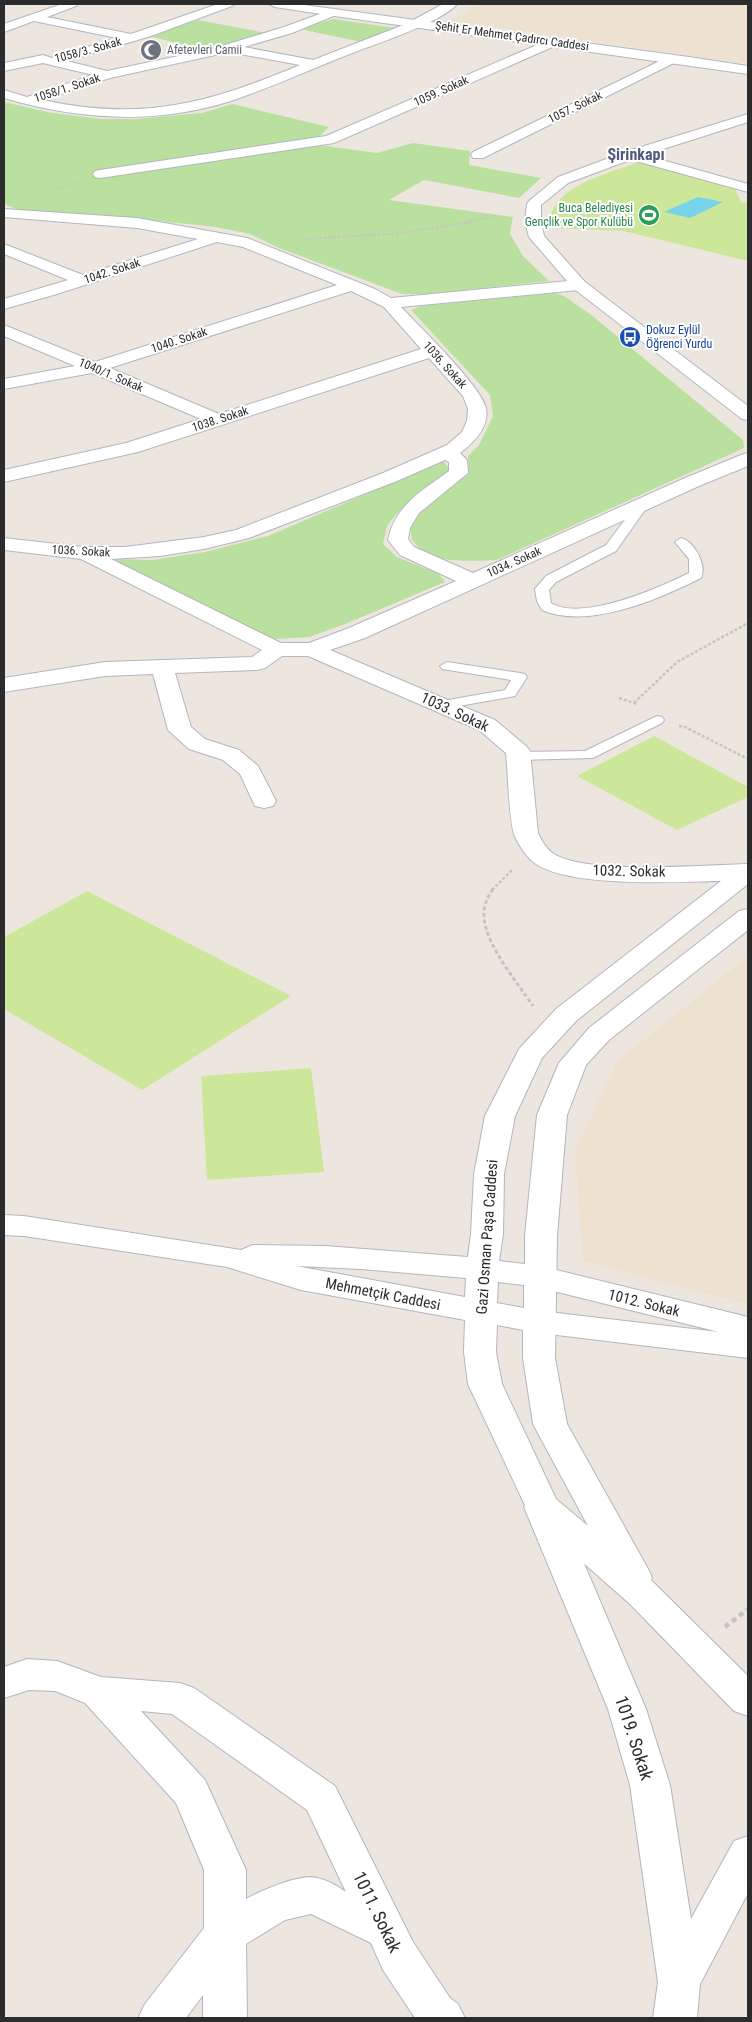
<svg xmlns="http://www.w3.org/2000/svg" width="752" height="2022" viewBox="0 0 752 2022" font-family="'Roboto Condensed',sans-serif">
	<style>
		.education { fill: #ede1cf }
		.green { fill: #b9e09e }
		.pitch { fill: #cce79a }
		.water { fill: #77d3e9 }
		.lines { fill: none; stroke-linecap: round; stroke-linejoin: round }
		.lane-casing { stroke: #b2b6be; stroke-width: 2 }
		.street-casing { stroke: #b2b6be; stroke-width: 2 }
		.secondary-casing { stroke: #b2b6be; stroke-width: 2 }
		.path-far4 { stroke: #c4c4c4; stroke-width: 1; stroke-dasharray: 2 1; stroke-linecap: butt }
		.path-far3 { stroke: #c4c4c4; stroke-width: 2; stroke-dasharray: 2.5 2; stroke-linecap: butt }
		.path-far2 { stroke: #c4c4c4; stroke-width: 2.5; stroke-dasharray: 3 2; stroke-linecap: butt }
		.path-far1 { stroke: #c4c4c4; stroke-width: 3; stroke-dasharray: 4 2.5; stroke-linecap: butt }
		.path { stroke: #c4c4c4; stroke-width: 4.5; stroke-dasharray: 5 4; stroke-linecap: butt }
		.lane { fill: #fff; fill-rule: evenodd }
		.street { fill: #fff; fill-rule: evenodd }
		.secondary { fill: #fff; fill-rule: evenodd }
		.labels { text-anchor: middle; stroke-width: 4; stroke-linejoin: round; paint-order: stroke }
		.far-street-label { font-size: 12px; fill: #2c2c2c; stroke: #fff }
		.far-worship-label { font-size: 12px; fill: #5b616d; stroke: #fff; text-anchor: start }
		.far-leisure-label { font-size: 12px; fill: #27864d; stroke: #fff; text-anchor: end }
		.far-transit-label { font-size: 12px; fill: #164399; stroke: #fff; text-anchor: start }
		.street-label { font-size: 15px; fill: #2c2c2c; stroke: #fff }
		.far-district-label { font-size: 16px; font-weight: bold; fill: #4e597b; stroke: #fff }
		.near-street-label { font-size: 18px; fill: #2c2c2c; stroke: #fff }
	</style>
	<rect width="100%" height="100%" fill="#ede6df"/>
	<!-- education -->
	<path class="education" d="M479 4H748V64L451 21Z
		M748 956V1304L583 1261 575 1151 618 1061Z"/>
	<!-- green -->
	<path class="green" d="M333 19 396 28 362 42 299 29Z
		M198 20 266 33 204 50 149 36Z
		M4 102 52 113 102 119H136L202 113 232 104 329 127 312 144 377 153 413 143 470 151 469 165 541 178 519 198 424 180 389 200 513 217 510 234 523 256 549 281 427 294H402L279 248 250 234 216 227 92 214 19 210 4 204Z
		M554 293 564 296 590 314 743 440 744 448 497 560 473 561 450 560 435 557 421 550 412 540 410 527 426 505 469 474 468 456 479 445 493 416 490 395 411 310 421 306Z
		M443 461 451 470C429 485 404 502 388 525 385 530 385 538 383 544L397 557 439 574 445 582 350 622 310 637 258 640 110 559 153 560 205 552 268 536Z"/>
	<!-- pitch -->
	<path class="pitch" d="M639 162 735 189 741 202 748 203V261L624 231 550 228C545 187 610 173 639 162Z
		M654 736 748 787V797L677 830 577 776Z
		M87 891 291 996 142 1090 4 1009V937Z
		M311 1068 324 1172 207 1180 201 1076Z"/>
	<!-- water -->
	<path class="water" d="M698 197 723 202 690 218 664 212Z"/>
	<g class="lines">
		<!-- lane casing -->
		<g class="lane-casing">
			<path id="lane" d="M643 500 649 504 616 551 556 582 549 590 551 603C582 622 659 588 689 573V559L675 542 681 538C695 542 707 565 701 578 659 599 589 630 542 610L537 601 535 589 546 576 606 545 639 501Z
				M447 662 520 673 525 674 527 677 515 696 442 709 437 708 435 705 437 702 505 690 511 680 442 669 440 666Z
				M657 716 662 717 664 720 662 723 593 758 519 760 514 759 512 756 514 753 519 752 585 751Z"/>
		</g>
		<!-- street casing -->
		<g class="street-casing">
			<path id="street" d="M62 4H78L76 6 47 17 131 34 218 4H234L232 6 151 36 67 61 107 71 212 49 284 27 328 11H336L338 13 336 15 292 33 244 47 313 60 406 24 443 4H457C442 22 379 43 355 52 313 68 273 87 231 101 155 125 79 120 4 98V90L27 97 93 75 43 63 4 71V63L43 55 52 58 117 38 34 21 4 32V24ZM229 52 300 65C209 103 142 122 43 100L110 78Z
				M553 38 559 42 557 45 334 143 100 178 95 177 93 174 95 171 100 170 326 136Z
				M672 55 678 59 676 62 483 158H473L471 155 473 152Z
				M630 151 748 184V192L625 158 623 155Z
				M4 209 137 218 247 238 375 289 391 298 579 280 585 282 587 285 585 288 579 290 401 307C419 326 481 386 486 408 490 427 473 443 460 453L467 460 468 473 419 513 410 528 408 539 414 547 473 573 685 478 741 455 748 453V466L699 486 365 638 330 650 495 720 526 746 530 751 538 833C542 841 546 849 554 854 587 875 705 865 748 864V880C700 881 574 890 536 864 527 858 520 847 515 837 509 823 508 772 506 753L479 730 308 656H282L265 668 257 670 175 673 191 727 205 739 239 750 258 766 276 801 273 806 264 808 255 806 240 774 223 760 189 749 168 730 153 674 105 676 4 692V678L105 662 252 657 262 650 81 559 4 550V538L83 547H125L204 537 236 530 383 473 447 445 462 432 467 421 468 409 463 396 429 358 138 452 4 482V470L126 443 201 419 92 373 4 389V379L75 366 4 336V325L95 362 337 285 243 247 217 242 57 294 4 309V299L68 280 4 254V244L83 275 198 239 137 228 4 217ZM351 291 384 307 421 349 219 414 110 368ZM445 460 449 462V471C422 491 395 505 388 540L400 555 456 581 349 628 309 643H281L111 559 160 556 204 549 249 538 397 481Z
				M540 1266 748 1317V1358L540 1333 529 1330 524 1322 529 1314 540 1311 719 1332 529 1285 524 1277 529 1269Z
				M542 1494 554 1498 560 1507 646 1709 670 1785 691 1919 734 1841 748 1836V1893L700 1984 697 2018H653L658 1982 630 1785 608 1709 524 1507 530 1498Z
				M27 1659 57 1661 101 1677 180 1683 194 1688 335 1786 413 1942 450 1998 458 2004 465 2018H415L383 1970 371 1943 311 1914 285 1920 246 1944 247 2018H203V1995L186 2018H138L145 2004 204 1928V1870L176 1803 85 1703 55 1691 29 1690 4 1698V1667ZM141 1711 172 1714 307 1810 346 1892C337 1886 328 1880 317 1878 301 1873 260 1891 246 1899V1870L205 1780Z"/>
		</g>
		<!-- secondary casing -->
		<g class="secondary-casing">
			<path id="secondary" d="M269 4H297L689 57 748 66V74L334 16 275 7Z
				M748 114V122L635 158 568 183 541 205V222L544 236 585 282 748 406V420L742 419 573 288 529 237 525 222 527 204 529 201 558 177 625 152Z
				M748 864V884L576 1021 542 1058 515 1116 504 1174 503 1234 499 1261 525 1264V1236L537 1115 559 1063 589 1028 739 911 748 909V930L609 1040 586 1065 567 1115 557 1236 555 1358 567 1424 647 1567 652 1577 651 1580 748 1676V1716L734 1711 630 1604 530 1516 468 1384 464 1352 465 1320 301 1290 227 1267 24 1236 4 1235V1215L24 1216 241 1250 253 1245 325 1246 468 1257 471 1234 474 1174 485 1116 519 1049 556 1009 739 867ZM296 1266 361 1269 466 1278 465 1297ZM498 1282 524 1285V1308L497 1303ZM497 1325 523 1330V1358L533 1424 588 1526 556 1499 502 1384 496 1352Z"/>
		</g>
		<!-- path-far4 -->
		<path class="path-far4" d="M54 191 78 181
			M465 223 497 215"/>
		<!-- path-far3 -->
		<path class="path-far3" d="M306 239 402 233 471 222"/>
		<!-- path-far2 -->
		<path class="path-far2" d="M619 698 637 704
			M634 703 677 662 748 623
			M679 726 685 727 748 759
			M492 890 513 869"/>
		<!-- path-far1 -->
		<path class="path-far1" d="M493 889C487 898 483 907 484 918 487 947 517 982 533 1006"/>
		<!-- path -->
		<path class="path" d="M725 1627 748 1609"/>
		<!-- lane -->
		<use href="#lane" class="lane"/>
		<!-- street -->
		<use href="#street" class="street"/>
		<!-- secondary -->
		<use href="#secondary" class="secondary"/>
	</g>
	<!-- icons -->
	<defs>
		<g id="mosque-disc" transform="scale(1.125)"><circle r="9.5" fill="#6b7280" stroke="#fff"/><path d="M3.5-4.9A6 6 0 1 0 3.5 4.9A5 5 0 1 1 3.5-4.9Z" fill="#fff"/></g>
		<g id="stadium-disc" transform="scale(1.125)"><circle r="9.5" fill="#2e9e5b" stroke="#fff"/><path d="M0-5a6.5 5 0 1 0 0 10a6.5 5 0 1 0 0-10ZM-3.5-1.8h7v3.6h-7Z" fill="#fff"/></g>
		<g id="bus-disc" transform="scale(1.125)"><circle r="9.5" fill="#1a4fb4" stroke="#fff"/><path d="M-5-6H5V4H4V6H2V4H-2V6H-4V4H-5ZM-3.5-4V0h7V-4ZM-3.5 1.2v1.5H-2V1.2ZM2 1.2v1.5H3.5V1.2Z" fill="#fff"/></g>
	</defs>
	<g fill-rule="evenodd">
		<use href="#mosque-disc" x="151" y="50"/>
		<use href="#stadium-disc" x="649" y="215"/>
		<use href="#bus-disc" x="630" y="337"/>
	</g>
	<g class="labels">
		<!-- far-street labels -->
		<g class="far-street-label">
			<text transform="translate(512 36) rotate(8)" y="4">Şehit Er Mehmet Çadırcı Caddesi</text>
			<text transform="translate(88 50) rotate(-15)" y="4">1058/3. Sokak</text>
			<text transform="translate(67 88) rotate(-18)" y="4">1058/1. Sokak</text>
			<text transform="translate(441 91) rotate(-24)" y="4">1059. Sokak</text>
			<text transform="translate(575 107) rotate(-26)" y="4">1057. Sokak</text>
			<text transform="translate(112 271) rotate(-18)" y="4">1042. Sokak</text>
			<text transform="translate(179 340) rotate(-18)" y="4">1040. Sokak</text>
			<text transform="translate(445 365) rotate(48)" y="4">1036. Sokak</text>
			<text transform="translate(111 375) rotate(23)" y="4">1040/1. Sokak</text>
			<text transform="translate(220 419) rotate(-18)" y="4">1038. Sokak</text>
			<text transform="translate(81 551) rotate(3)" y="4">1036. Sokak</text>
			<text transform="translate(514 562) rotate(-24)" y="4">1034. Sokak</text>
		</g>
		<!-- far-worship labels -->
		<g class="far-worship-label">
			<text x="167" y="54">Afetevleri Camii</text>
		</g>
		<!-- far-leisure labels -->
		<g class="far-leisure-label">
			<text x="633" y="212">Buca Belediyesi<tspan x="633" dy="14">Gençlik ve Spor Kulübü</tspan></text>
		</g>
		<!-- far-transit labels -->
		<g class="far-transit-label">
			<text x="646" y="334">Dokuz Eylül<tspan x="646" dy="14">Öğrenci Yurdu</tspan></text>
		</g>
		<!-- street labels -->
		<g class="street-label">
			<text transform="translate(455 712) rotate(25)" y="5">1033. Sokak</text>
			<text transform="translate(629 871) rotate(1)" y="5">1032. Sokak</text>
			<text transform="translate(487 1237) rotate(-86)" y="5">Gazi Osman Paşa Caddesi</text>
			<text transform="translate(383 1294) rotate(11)" y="5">Mehmetçik Caddesi</text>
			<text transform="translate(644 1303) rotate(14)" y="5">1012. Sokak</text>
		</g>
		<!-- far-district labels -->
		<g class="far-district-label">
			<text x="636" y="160">Şirinkapı</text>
		</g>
		<!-- near-street labels -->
		<g class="near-street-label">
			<text transform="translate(634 1738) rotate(72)" y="6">1019. Sokak</text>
			<text transform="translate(377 1912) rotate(64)" y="6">1011. Sokak</text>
		</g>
	</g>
	<!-- border -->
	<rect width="752" height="2022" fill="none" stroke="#2c2c2c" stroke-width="10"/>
</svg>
